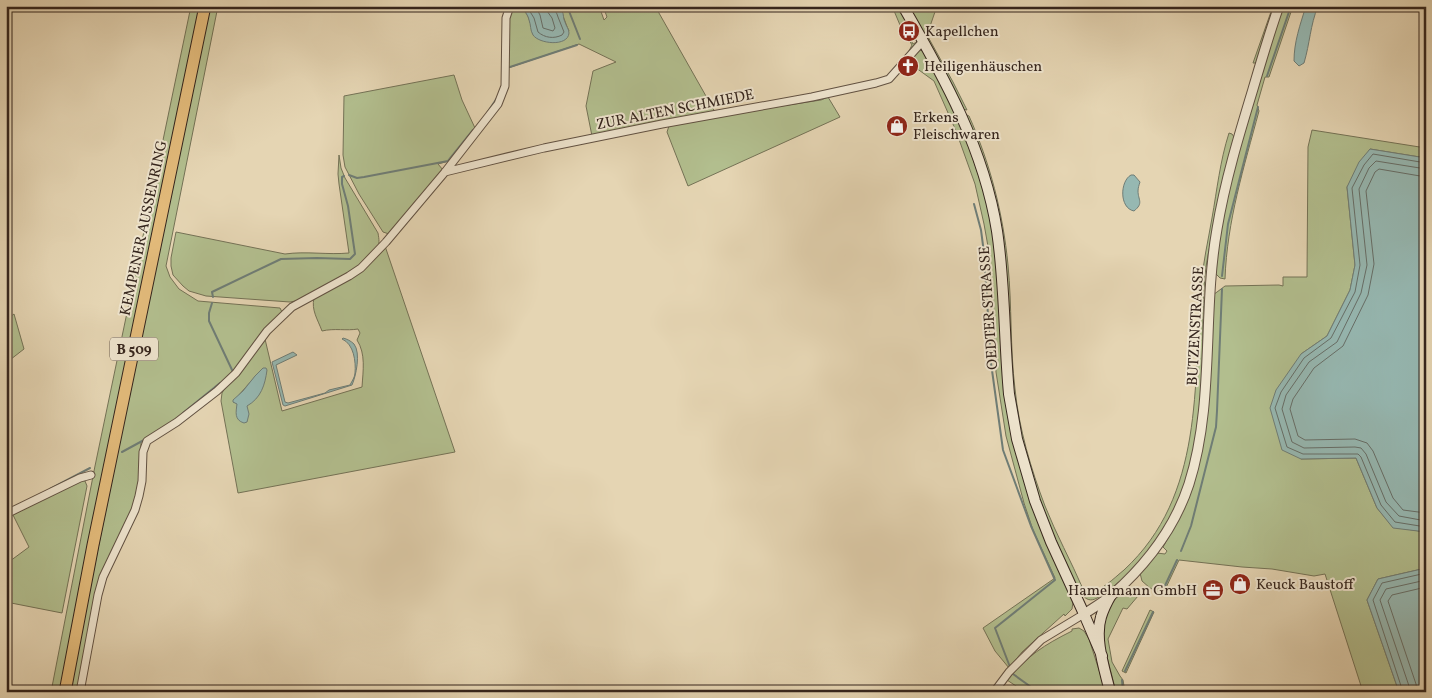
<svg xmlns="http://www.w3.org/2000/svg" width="1432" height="698" viewBox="0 0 1432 698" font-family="Vollkorn,serif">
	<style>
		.green { fill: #b2be8e; stroke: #747256; fill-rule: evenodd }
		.water { fill: #96b8b2; stroke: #6f7d76 }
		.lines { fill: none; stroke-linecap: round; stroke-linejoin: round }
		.shore { stroke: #666e68; stroke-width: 1 }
		.stream { stroke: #6f7d76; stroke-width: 2 }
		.minor-casing { stroke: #615142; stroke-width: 9 }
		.tertiary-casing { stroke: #615142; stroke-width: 11 }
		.secondary-casing { stroke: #35251d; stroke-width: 12 }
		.primary-casing { stroke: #35251d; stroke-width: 13 }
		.minor { stroke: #eee4ce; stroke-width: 7 }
		.tertiary { stroke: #eee4ce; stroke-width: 9 }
		.secondary { stroke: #eee4ce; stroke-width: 10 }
		.primary { stroke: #e2ba7a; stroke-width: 11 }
		.labels { text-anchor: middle; stroke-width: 4; stroke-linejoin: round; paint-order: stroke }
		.shield { fill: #eee4ce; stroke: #6c5e52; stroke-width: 1 }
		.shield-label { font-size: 14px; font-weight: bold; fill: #35251d }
		.poi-label { font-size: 15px; fill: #35251d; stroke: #eee4ce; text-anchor: start }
		.street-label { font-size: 15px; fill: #35251d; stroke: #eee4ce }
	</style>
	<rect width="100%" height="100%" fill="#e5d5b3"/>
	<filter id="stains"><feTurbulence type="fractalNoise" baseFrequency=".004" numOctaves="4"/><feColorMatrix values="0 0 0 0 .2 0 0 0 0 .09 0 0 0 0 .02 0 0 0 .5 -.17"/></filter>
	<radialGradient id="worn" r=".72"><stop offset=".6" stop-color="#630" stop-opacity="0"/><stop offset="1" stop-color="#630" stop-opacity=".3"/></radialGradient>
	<!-- green -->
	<path class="green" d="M191 6H200L61 692H51L95 466Z
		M208 6H218L166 266 170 277 179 289 198 301 280 308 282 312 229 377 170 424 141 442 139 481 132 509 101 577 78 692H69Z
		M513 6H525C524 13 527 13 529 19 532 26 531 33 538 39L569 31C564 21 564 13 555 6H599L604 20 607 17 603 6H655L715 112 592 136 586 106 593 71 616 62 579 44 508 68 509 17Z
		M892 6H899L907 25 904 28 913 44 917 42 907 55 912 45 900 25Z
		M908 6H937L927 35 953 82 967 110 962 109Z
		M1273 6H1275L1256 63H1253Z
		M1282 6H1293L1269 77H1265L1257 105 1259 111C1244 167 1227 221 1225 279L1220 278 1214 272 1220 223 1241 136Z
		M917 50 925 51 959 118 987 200 995 240 1007 404 1073 602 1072 609 1065 616 1064 614 1022 652 1009 668 995 651 983 628 1055 578 1033 530 1024 503 1006 436 996 372 989 252 984 224 975 184 956 131 934 81 912 65 909 60Z
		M454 75 462 100 475 128 449 161 438 164 443 170 389 234 383 232 359 194 345 167 343 155 344 96Z
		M828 97 840 117 688 186 667 132 669 126 716 116 821 100Z
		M965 114 969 116C990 163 1003 213 1008 265 1012 306 1010 348 1015 389 1019 429 1031 469 1045 506 1056 534 1071 561 1083 589L1086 593C1100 593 1114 578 1124 570 1205 495 1193 385 1201 286 1203 263 1208 241 1212 218 1217 190 1220 161 1229 133L1232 134 1234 137C1225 173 1216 209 1210 245 1208 255 1206 265 1205 275 1199 350 1210 437 1176 507 1172 515 1167 522 1162 530 1148 553 1132 573 1110 589 1095 600 1089 607 1077 588L1050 527 1032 481 1020 435 1012 393 1004 262Z
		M1312 130 1426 148V158L1370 149 1347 187 1355 265 1350 290 1327 336 1301 354V459L1356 458 1377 508 1393 527 1426 532V568L1378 579 1367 600 1399 692H1363L1325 574 1314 576 1272 569 1242 567 1179 560 1163 594 1150 588 1142 581 1140 573 1157 553 1165 554 1167 551 1163 547 1180 516 1193 486 1213 295 1225 286 1279 285 1283 286V277H1307L1308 147Z
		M339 155 341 168 345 178 378 233C379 239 380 244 377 249 363 270 323 287 301 300L290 302 206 296 189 291 183 286 173 275 171 266V258L176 232 285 254C306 251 328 255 349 253L339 184 338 174Z
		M385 246 455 452 238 493 221 401 222 393 226 386 265 339 282 411 362 387C363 371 366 354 357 340L360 333 358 329C347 331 334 328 322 331 318 320 311 310 314 298L350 278ZM263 368 247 406 233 402C243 390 253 379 263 368Z
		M14 314 24 349 6 363V320Z
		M79 480 85 481 87 486 62 613 6 602V564L29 547 13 515Z
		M1127 588H1135L1139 592 1138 596 1127 609 1123 608 1108 639 1112 662 1120 676 1123 680 1125 692H1116L1102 637 1103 618 1113 600Z
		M1150 610 1154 612 1126 673 1122 671Z
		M1079 628 1084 631 1089 639 1106 692H1025L1007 680C1027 656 1044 645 1072 631V629Z"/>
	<!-- water -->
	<path class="water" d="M525 6C534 6 556 3 562 11 564 14 563 19 565 22 566 26 569 29 569 33 568 47 539 44 533 35 530 30 531 25 529 20 528 14 524 13 525 6Z
		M1306 6H1318C1310 26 1310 43 1304 63L1299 66 1294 61C1294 42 1300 25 1306 6Z
		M1370 149 1426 158V532L1393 528 1377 508 1356 458 1301 459 1282 450 1270 408 1276 390 1301 354 1327 336 1350 290 1355 265 1347 187 1359 162Z
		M1131 175H1134L1140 182C1139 185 1138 188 1138 191 1138 200 1144 203 1134 211 1119 208 1120 181 1131 175Z
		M343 338C347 339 351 341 354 344 361 353 356 376 352 385L285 406 283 405 272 362 293 352 297 355 276 365 285 402 288 403 325 393 329 390 350 385C352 381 355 377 355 373 356 362 354 344 342 339Z
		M263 368H266L267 370C265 385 261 398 247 406L249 414 247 422 244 423C234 420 236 412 237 404L233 402V400L243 391 255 376Z
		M1426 568V692H1399L1367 600 1378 579Z"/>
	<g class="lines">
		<!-- shore -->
		<path class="shore" d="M529 6V10L534 18 538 32C545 38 554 39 562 35L564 32C562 27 560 22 558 17 557 12 554 11 553 6
			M535 6 540 15 543 28 553 31 555 28 552 18 547 11V6
			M1426 163 1373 154 1364 165 1352 188 1360 265 1355 292 1331 338 1304 358 1281 392 1275 408 1287 447 1303 454H1358L1361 457 1381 505 1395 522 1426 527
			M1426 169 1376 161 1369 168 1359 189 1367 265 1361 293 1337 342 1309 362 1286 395 1282 409 1292 442 1304 448 1355 447 1361 448 1366 454 1386 502 1399 516 1426 521
			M1426 177 1379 169 1375 172 1366 191 1374 264 1368 295 1343 346 1314 368 1293 399 1290 409 1298 436 1305 440 1355 439 1367 443 1373 451 1393 498 1403 510 1426 513
			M1403 692 1373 600 1382 583 1426 573
			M1410 692 1409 686 1380 600 1386 589 1426 580
			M1417 692 1416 684 1388 601 1392 595 1426 587"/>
		<!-- stream -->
		<path class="stream" d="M567 6 580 39
			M510 67 577 45
			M1267 76 1291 6
			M487 113 497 98
			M349 175 357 178 364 177 448 161 473 130
			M974 204 981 230 984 253 991 363 1003 450 1031 526 1055 580 995 628 1010 667
			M1222 276 1228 224 1258 107
			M213 297 212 292 281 259 317 258 350 259 355 254 348 206 342 184V177L344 176
			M212 303 209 313V321L233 372
			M183 413 220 383
			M122 452 144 440
			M50 489 90 468
			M1181 551 1191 526 1216 427 1217 411 1222 289
			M1162 592 1177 560
			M1125 671 1153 612
			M1013 674 1038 692
			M1122 680 1123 692"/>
		<!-- minor casing -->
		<g class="minor-casing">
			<path id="minor" d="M445 172 544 148 662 124 812 97 876 83 889 79 923 41
				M6 514 80 478 91 475
				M80 692 98 595 103 577 135 510 139 496 142 481 143 452 147 441 177 422 217 391 236 373 267 331 292 307 349 276 361 268 386 242 445 172 498 104 505 86 506 18 510 6
				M994 692 1009 672 1041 640 1084 614"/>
		</g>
		<!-- tertiary casing -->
		<g class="tertiary-casing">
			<path id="tertiary" d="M1084 614C1093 608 1104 602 1112 595 1146 565 1175 527 1189 484 1215 402 1202 313 1217 229 1225 181 1239 135 1253 89 1261 62 1269 34 1279 6"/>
		</g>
		<!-- secondary casing -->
		<g class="secondary-casing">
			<path id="secondary" d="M903 6C944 77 984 149 997 231 1005 284 1004 340 1009 394L1017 439 1035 501 1051 542 1084 614 1102 656
				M1110 692C1105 670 1094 639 1101 617 1103 610 1107 602 1111 595"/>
		</g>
		<!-- primary casing -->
		<g class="primary-casing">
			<path id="primary" d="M65 692 93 545 205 6"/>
		</g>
		<!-- minor -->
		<use href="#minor" class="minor"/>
		<!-- tertiary -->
		<use href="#tertiary" class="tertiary"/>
		<!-- secondary -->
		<use href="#secondary" class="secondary"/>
		<!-- primary -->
		<use href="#primary" class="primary"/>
	</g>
	<!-- icons -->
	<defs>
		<g id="bus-disc" transform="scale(1.125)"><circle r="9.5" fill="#8f2418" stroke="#eee4ce"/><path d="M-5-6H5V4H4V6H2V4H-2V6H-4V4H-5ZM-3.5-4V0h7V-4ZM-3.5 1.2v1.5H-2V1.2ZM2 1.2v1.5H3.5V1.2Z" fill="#fff"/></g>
		<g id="church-disc" transform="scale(1.125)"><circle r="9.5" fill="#8f2418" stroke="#eee4ce"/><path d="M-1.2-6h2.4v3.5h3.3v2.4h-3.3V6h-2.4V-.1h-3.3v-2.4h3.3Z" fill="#fff"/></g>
		<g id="shop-disc" transform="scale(1.125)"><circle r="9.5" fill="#8f2418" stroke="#eee4ce"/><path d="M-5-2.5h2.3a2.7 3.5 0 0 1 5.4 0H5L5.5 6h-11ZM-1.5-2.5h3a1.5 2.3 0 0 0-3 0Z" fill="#fff"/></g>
		<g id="office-disc" transform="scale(1.125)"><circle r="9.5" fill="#8f2418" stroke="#eee4ce"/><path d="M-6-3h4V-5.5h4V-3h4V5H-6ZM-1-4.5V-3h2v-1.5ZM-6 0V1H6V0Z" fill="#fff"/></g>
	</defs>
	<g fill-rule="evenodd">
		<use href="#bus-disc" x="909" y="31"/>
		<use href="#church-disc" x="908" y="66"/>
		<use href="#shop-disc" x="897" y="126"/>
		<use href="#shop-disc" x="1240" y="584"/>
		<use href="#office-disc" x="1213" y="590"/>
	</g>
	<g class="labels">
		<!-- shield labels -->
		<rect class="shield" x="110" y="337.5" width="48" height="23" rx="4"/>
		<g class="shield-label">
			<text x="134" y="354">B 509</text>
		</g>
		<!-- poi labels -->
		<g class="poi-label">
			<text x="925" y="36">Kapellchen</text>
			<text x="924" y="71">Heiligenhäuschen</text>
			<text x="913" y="122">Erkens<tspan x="913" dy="17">Fleischwaren</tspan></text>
			<text x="1256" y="589">Keuck Baustoff</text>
			<text x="1197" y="595" text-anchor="end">Hamelmann GmbH</text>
		</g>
		<!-- street labels -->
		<g class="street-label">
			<text transform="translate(675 109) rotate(-11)" y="5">ZUR ALTEN SCHMIEDE</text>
			<text transform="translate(143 228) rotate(-78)" y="5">KEMPENER AUSSENRING</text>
			<text transform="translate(988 308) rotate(-94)" y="5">OEDTER STRASSE</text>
			<text transform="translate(1195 326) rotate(-87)" y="5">BUTZENSTRASSE</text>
		</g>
	</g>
	<!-- margin -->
	<rect width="1432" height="698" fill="none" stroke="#e5d5b3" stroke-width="25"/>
	<rect x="8" y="8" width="1417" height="683" fill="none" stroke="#35251d" stroke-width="2.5"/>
	<rect x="12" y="12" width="1407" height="673" fill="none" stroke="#35251d"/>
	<rect width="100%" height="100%" filter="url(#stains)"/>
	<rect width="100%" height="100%" fill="url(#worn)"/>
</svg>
